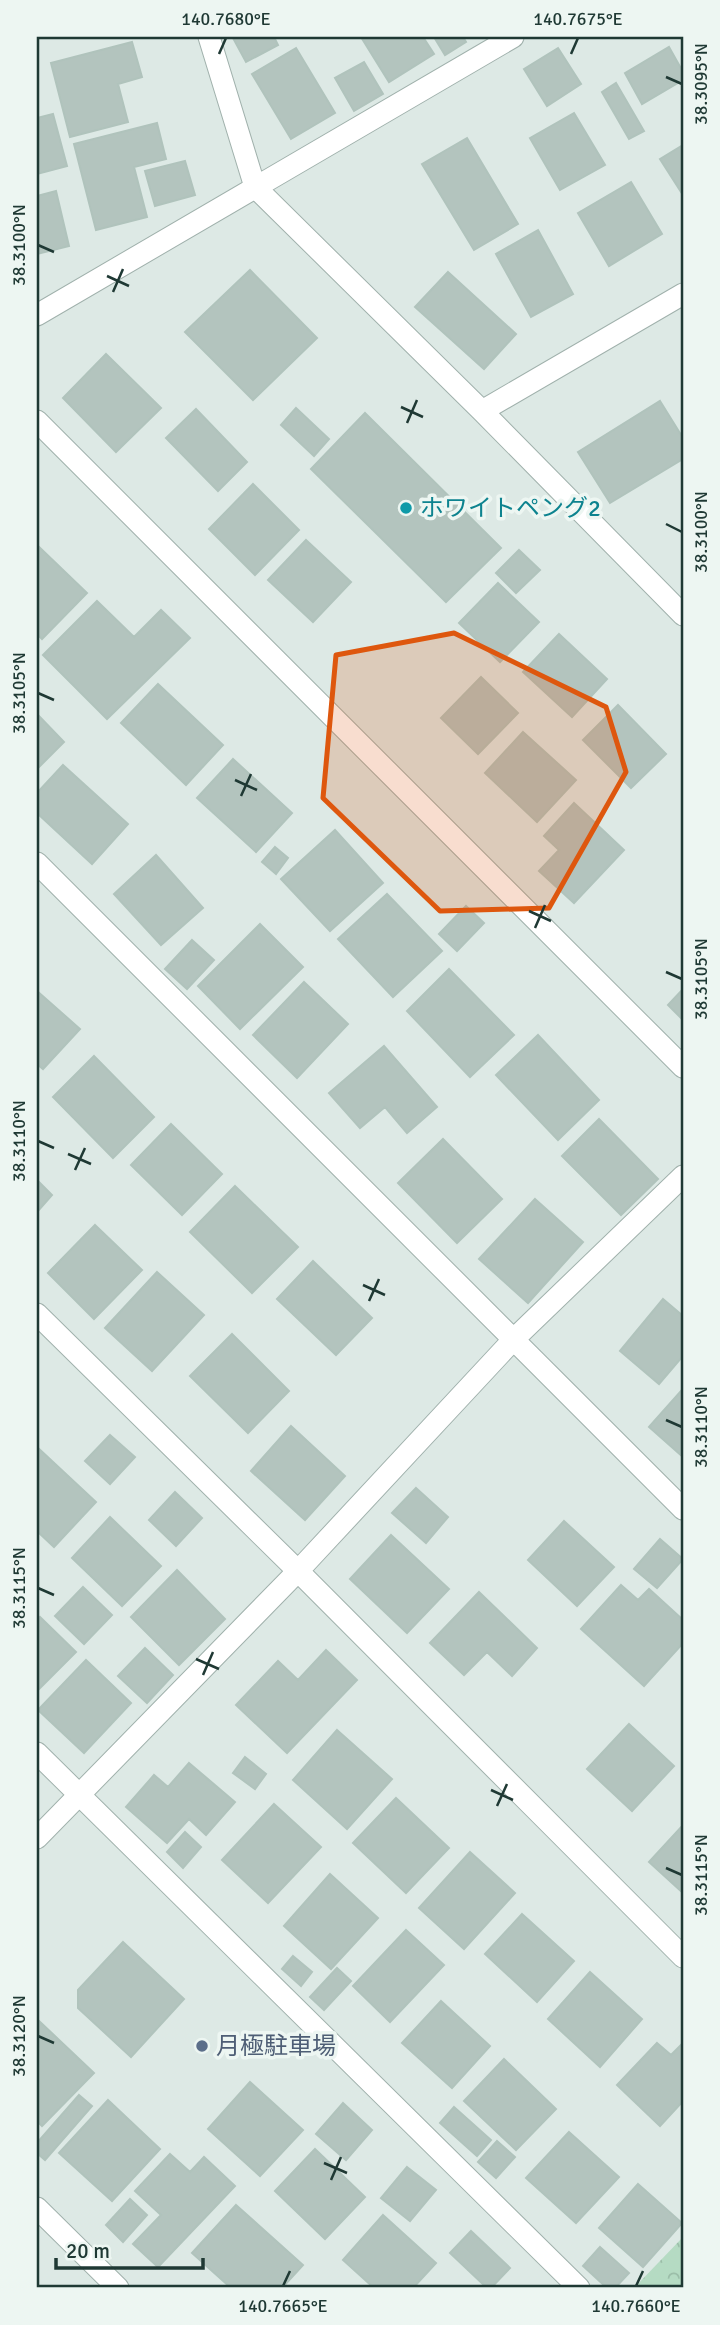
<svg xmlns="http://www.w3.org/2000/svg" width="720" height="2325" viewBox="0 0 720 2325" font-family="Signika,'Noto Sans JP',sans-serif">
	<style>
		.park { fill: url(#park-crowns) }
		.building { fill: #b3c4be; stroke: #b0c3bc; stroke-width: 2 }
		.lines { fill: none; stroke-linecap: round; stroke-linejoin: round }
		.minor-casing { stroke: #a0b1ac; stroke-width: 23 }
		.minor { stroke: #fff; stroke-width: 21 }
		.marked { fill: #de570e; fill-opacity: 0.2; stroke: #de570e; stroke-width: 5; stroke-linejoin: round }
		.ticks { fill: none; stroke: #1f3934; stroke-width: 2.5 }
		.culture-dot { fill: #0f9aa8; stroke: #edf6f2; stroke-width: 2.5 }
		.service-dot { fill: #5c6f8a; stroke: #edf6f2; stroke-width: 2.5 }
		.labels { text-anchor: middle; stroke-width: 7; stroke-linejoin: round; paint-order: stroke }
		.culture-label { font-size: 24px; fill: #0d838f; stroke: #edf6f2; text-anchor: start }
		.service-label { font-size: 24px; fill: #4e5e75; stroke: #edf6f2; text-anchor: start }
		.neatline { fill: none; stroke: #1f3934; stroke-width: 2.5 }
		.ticks-label { font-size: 18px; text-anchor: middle; fill: #1f3934 }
	</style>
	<defs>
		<pattern id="park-crowns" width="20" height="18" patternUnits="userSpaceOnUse" patternTransform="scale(1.75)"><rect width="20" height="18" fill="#b5dbc3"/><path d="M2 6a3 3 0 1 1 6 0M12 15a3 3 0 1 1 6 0" fill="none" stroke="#9bbda8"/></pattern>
	</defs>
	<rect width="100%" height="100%" fill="#dde9e5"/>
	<!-- park -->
	<path class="park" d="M683 2237V2288H634Z"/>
	<!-- building -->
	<path class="building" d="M237 37H274L278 45 246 62 233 38Z
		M361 37H423L434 54 389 82Z
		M434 37H463L466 42 445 55Z
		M132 42 142 77 118 84 128 122 70 137 51 63Z
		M669 47 683 72V80L642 104 625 73Z
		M296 48 335 113 291 139 252 74Z
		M558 48 581 84 547 106 524 69Z
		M364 62 383 94 354 111 335 78Z
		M616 83 644 131 629 139 602 92Z
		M574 113 605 165 560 190 530 138Z
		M53 114 67 166 37 174V118Z
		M157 123 166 159 134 167 147 217 96 230 74 144Z
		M467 138 518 224 474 250 422 164Z
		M683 145V195L660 159Z
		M185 161 195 195 155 206 145 171Z
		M631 182 662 234 609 266 578 213Z
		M56 191 69 246 37 254V196Z
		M538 230 573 294 531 317 496 254Z
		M250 270 317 338 253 400 185 332Z
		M448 272 516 334 484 369 415 307Z
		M106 354 161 408 116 452 63 398Z
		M660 401 683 438V459L610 503 578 452Z
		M296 408 329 439 314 456 281 425Z
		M196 409 247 462 218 491 166 438Z
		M365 413 501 548 446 602 311 469Z
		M253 484 299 530 255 575 209 529Z
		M306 540 351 582 313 622 268 580Z
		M37 545 87 593 42 639 37 634Z
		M519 550 540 570 516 593 496 573Z
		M498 583 539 622 500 662 459 623Z
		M97 601 134 637 161 610 190 638 107 719 43 655Z
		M559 634 607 679 572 717 523 672Z
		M481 677 518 713 478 754 441 718Z
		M158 684 223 745 186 785 121 723Z
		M618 705 666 754 631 788 583 740Z
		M37 714 64 742 37 769Z
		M523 732 576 780 537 822 485 773Z
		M233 759 292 813 256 852 197 798Z
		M63 765 128 824 92 864 37 813V793Z
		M574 803 624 850 574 903 539 871 559 850 544 836Z
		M335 830 383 883 330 931 281 879Z
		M275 847 288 858 276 874 262 862Z
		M156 855 203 908 161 945 114 894Z
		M387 894 442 951 393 997 338 939Z
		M466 906 484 923 457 951 439 934Z
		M260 924 303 967 240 1029 198 986Z
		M192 940 214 960 187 989 165 969Z
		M449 969 514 1035 470 1077 407 1011Z
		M304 982 348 1024 297 1078 253 1035Z
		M683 989V1020L668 1005Z
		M37 991 80 1029 43 1069 37 1064Z
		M538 1035 599 1100 558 1140 496 1075Z
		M384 1046 437 1107 407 1133 385 1107 360 1128 329 1093Z
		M94 1056 154 1117 113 1158 53 1097Z
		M599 1119 658 1179 621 1215 562 1156Z
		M171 1124 222 1174 182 1215 131 1165Z
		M443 1139 502 1199 457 1243 398 1183Z
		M37 1180 52 1195 37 1212Z
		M235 1186 298 1247 252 1293 190 1232Z
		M535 1199 583 1242 528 1303 479 1259Z
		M95 1225 142 1270 94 1319 48 1273Z
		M313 1261 372 1318 336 1355 277 1299Z
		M157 1272 204 1315 152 1371 105 1328Z
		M663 1299 683 1316V1356L659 1384 620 1351Z
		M232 1334 289 1391 248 1433 190 1376Z
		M681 1391 683 1393V1457L649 1427Z
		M291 1426 345 1476 305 1520 251 1471Z
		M110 1435 135 1457 110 1484 85 1461Z
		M37 1447 96 1502 54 1547 37 1531Z
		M416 1488 448 1517 426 1543 392 1513Z
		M175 1492 202 1518 176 1546 149 1520Z
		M110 1517 161 1566 122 1606 72 1558Z
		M564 1521 614 1567 577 1606 528 1560Z
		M391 1535 449 1589 407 1633 350 1579Z
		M660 1539 683 1559 657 1588 634 1569Z
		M177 1570 225 1619 179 1665 131 1617Z
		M621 1585 638 1600 649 1589 683 1620V1643L644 1686 581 1629Z
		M83 1587 112 1615 84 1644 55 1616Z
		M479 1592 537 1648 512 1676 487 1652 464 1675 430 1643Z
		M40 1617 76 1652 37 1691V1620Z
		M145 1648 173 1675 147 1703 118 1676Z
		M326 1650 357 1680 287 1753 236 1705 278 1661 298 1680Z
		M86 1660 131 1703 84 1753 38 1710Z
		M629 1724 674 1766 632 1811 587 1769Z
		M337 1730 392 1779 347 1829 293 1780Z
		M245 1757 266 1774 255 1789 233 1773Z
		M189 1763 235 1802 206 1835 189 1819 167 1843 126 1807 154 1775 168 1787Z
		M396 1798 449 1848 406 1893 353 1843Z
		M274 1804 321 1847 268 1903 222 1860Z
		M683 1825V1893L649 1862Z
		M185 1832 201 1847 183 1868 167 1852Z
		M470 1852 515 1893 464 1949 419 1908Z
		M330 1874 378 1918 331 1969 284 1926Z
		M522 1914 574 1961 537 2002 485 1954Z
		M406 1930 444 1965 390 2022 353 1986Z
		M123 1942 184 1999 131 2057 78 2008V1990Z
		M293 1956 312 1972 301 1986 282 1969Z
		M337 1968 351 1981 324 2010 310 1997Z
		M590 1972 642 2019 600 2067 548 2019Z
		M441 2001 490 2046 452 2088 402 2043Z
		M38 2020 94 2073 42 2126 37 2121Z
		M657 2043 671 2055 683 2043V2101L660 2126 617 2085Z
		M504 2059 556 2109 516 2150 464 2101Z
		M250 2082 303 2130 260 2176 208 2129Z
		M79 2095 92 2106 45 2160 37 2153V2143Z
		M108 2100 160 2149 112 2201 59 2153Z
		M343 2103 372 2130 346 2160 316 2134Z
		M454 2107 491 2140 477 2156 440 2123Z
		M569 2132 619 2177 576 2223 526 2178Z
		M497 2141 515 2157 496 2178 478 2162Z
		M315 2149 365 2197 325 2239 275 2191Z
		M170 2154 190 2172 204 2157 235 2186 158 2267 133 2244 161 2215 135 2191Z
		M407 2167 436 2190 410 2221 381 2198Z
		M638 2184 682 2223 643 2267 599 2228Z
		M130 2199 147 2215 123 2242 106 2225Z
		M236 2205 303 2265 282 2288H231L192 2253Z
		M383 2215 436 2263 413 2288H374L343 2260Z
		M471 2231 510 2268 491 2288H487L450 2253Z
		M600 2247 629 2273 615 2288H607L583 2266Z"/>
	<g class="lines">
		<!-- minor casing -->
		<g class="minor-casing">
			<path id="minor" d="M209 37 255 187 482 411 683 615
				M37 315 513 37
				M482 411 683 294
				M37 421 683 1067
				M37 863 683 1509
				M37 1314 298 1571 683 1957
				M37 1753 579 2288
				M37 1838 298 1571 513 1340 683 1176
				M37 2208 118 2288"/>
		</g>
		<!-- minor -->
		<use href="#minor" class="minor"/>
	</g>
	<!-- marked area -->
	<path class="marked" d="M454 633 606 707 626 772 549 908 440 911 323 798 336 655Z"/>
	<!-- ticks -->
	<path class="ticks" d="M219 54 226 38M571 54 578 38M666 77 682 84M38 245 54 252M107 276 129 286M113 292 123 269M401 407 423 417M407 423 417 400M666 524 682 532M38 693 54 700M235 780 257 790M241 796 251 774M529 911 551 921M535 928 545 905M666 972 682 979M38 1141 54 1148M68 1154 91 1164M75 1170 85 1148M363 1285 385 1295M369 1301 379 1279M666 1420 682 1427M38 1588 54 1595M196 1659 219 1669M203 1675 213 1652M491 1790 513 1800M497 1806 507 1784M666 1868 682 1875M38 2036 54 2043M324 2163 347 2173M331 2180 341 2157M283 2286 290 2271M636 2286 643 2271"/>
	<!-- markers -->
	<circle class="culture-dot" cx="406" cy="508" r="7"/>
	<circle class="service-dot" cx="202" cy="2046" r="7"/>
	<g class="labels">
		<!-- culture labels -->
		<g class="culture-label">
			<text x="420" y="516">ホワイトペング2</text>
		</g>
		<!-- service labels -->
		<g class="service-label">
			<text x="216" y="2054">月極駐車場</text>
		</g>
	</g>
	<!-- border -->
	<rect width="720" height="2325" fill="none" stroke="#edf6f2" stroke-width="77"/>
	<!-- scale -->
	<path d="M56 2258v10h147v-10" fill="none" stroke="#1f3934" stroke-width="3.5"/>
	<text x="66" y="2258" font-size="21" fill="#1f3934" stroke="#edf6f2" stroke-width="5" paint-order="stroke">20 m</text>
	<rect x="38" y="38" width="644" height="2248" class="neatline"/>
	<g class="ticks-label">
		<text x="226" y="25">140.7680°E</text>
		<text x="578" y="25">140.7675°E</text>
		<text transform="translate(701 84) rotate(-90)" y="6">38.3095°N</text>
		<text transform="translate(19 245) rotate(-90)" y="6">38.3100°N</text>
		<text transform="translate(701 532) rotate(-90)" y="6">38.3100°N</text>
		<text transform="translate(19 693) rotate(-90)" y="6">38.3105°N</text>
		<text transform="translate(701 979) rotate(-90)" y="6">38.3105°N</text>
		<text transform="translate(19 1141) rotate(-90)" y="6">38.3110°N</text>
		<text transform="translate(701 1427) rotate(-90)" y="6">38.3110°N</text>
		<text transform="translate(19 1588) rotate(-90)" y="6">38.3115°N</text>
		<text transform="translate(701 1875) rotate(-90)" y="6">38.3115°N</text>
		<text transform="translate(19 2036) rotate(-90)" y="6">38.3120°N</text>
		<text x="283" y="2312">140.7665°E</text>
		<text x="636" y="2312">140.7660°E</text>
	</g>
</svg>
